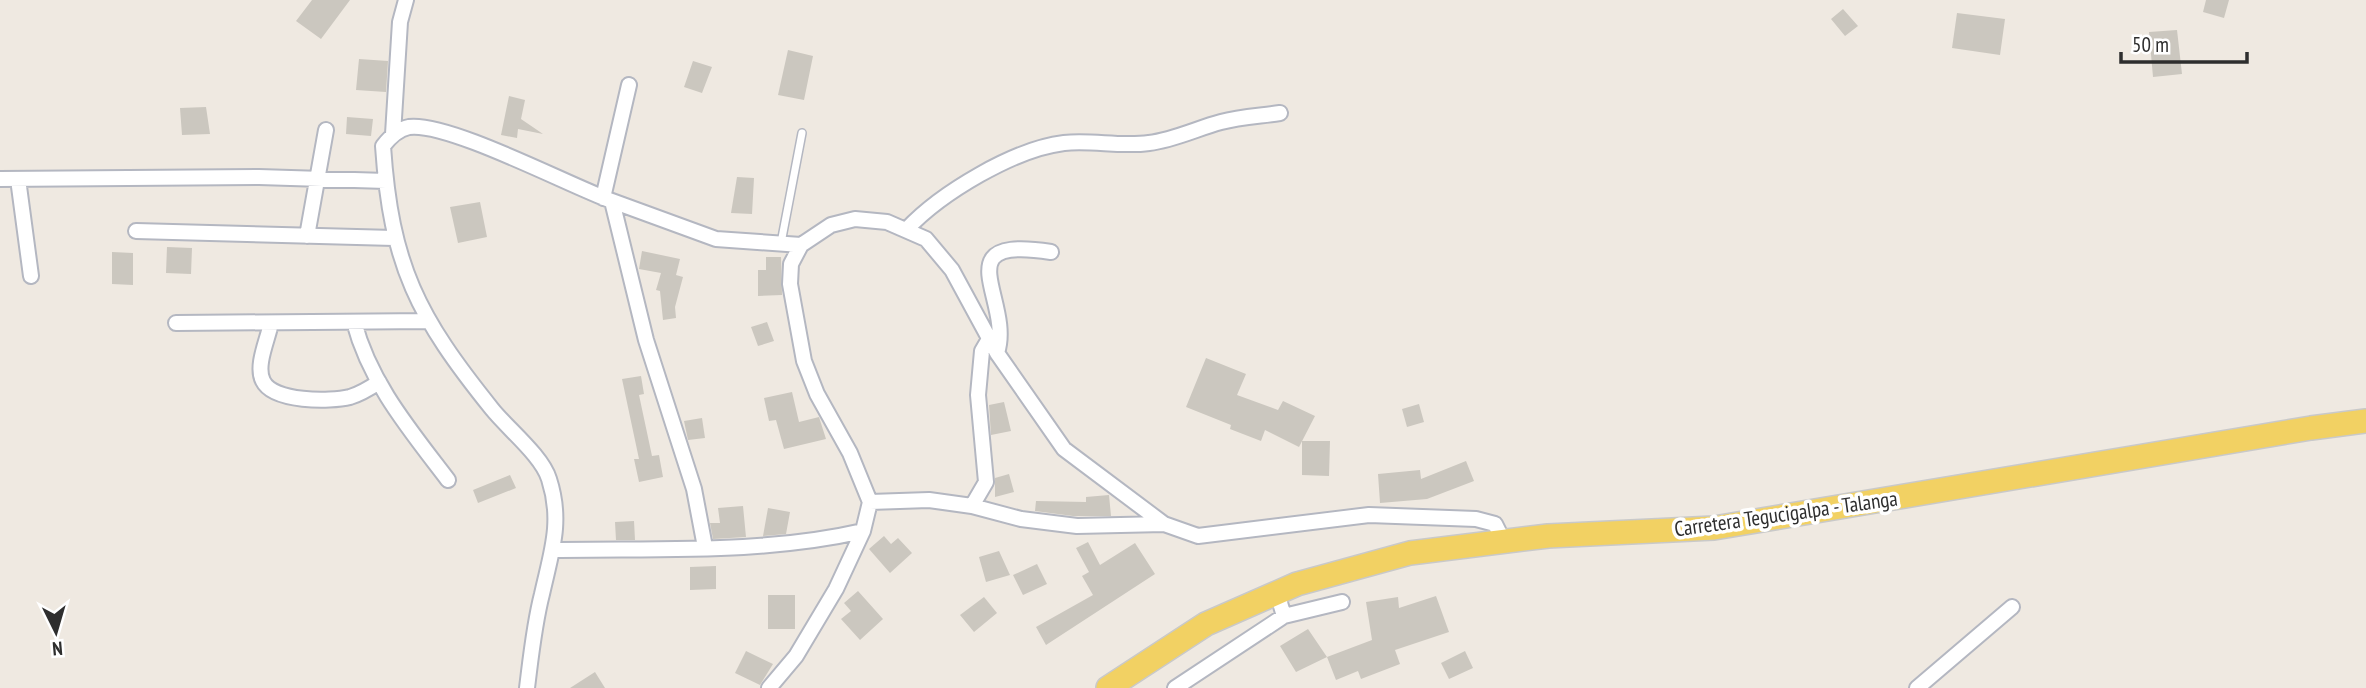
<svg xmlns="http://www.w3.org/2000/svg" width="2366" height="688" viewBox="0 0 2366 688" font-family="'PT Sans Narrow',sans-serif">
	<style>
		.building { fill: #cbc7bf }
		.lines { fill: none; stroke-linecap: round; stroke-linejoin: round }
		.service-casing { stroke: #b4b7c1; stroke-width: 10 }
		.minor-casing { stroke: #b4b7c1; stroke-width: 18 }
		.primary-casing { stroke: #c9c9c9; stroke-width: 26 }
		.service { stroke: #fff; stroke-width: 7 }
		.minor { stroke: #fff; stroke-width: 14 }
		.primary { stroke: #f2d163; stroke-width: 23 }
		.labels { text-anchor: middle; stroke-width: 7; stroke-linejoin: round; paint-order: stroke }
		.street-label { font-size: 21px; fill: #2e2e2e; stroke: #fff }
	</style>
	<rect width="100%" height="100%" fill="#efe9e1"/>
	<!-- building -->
	<path class="building" d="M312 0H350L321 39 296 21Z
		M2206 0H2229L2224 18 2203 12Z
		M1843 9 1858 26 1845 36 1831 19Z
		M1957 13 2005 19 2000 55 1952 48Z
		M2177 30 2182 74 2153 77 2149 32Z
		M788 50 813 56 804 100 778 95Z
		M359 59 388 61 386 92 356 90Z
		M693 61 712 67 702 93 684 87Z
		M509 96 525 100 521 119 543 134 518 129 517 138 501 135Z
		M206 107 210 134 182 135 180 108Z
		M347 117 373 119 371 136 346 134Z
		M737 177 754 178 752 214 731 213Z
		M480 202 487 237 458 243 450 207Z
		M167 247 192 248 191 274 166 273Z
		M642 251 680 259 676 275 683 277 675 307 676 318 663 320 660 291 656 290 661 273 639 269Z
		M112 252 133 253V285L112 284Z
		M766 257H781L782 295 758 296V270H766Z
		M767 322 774 341 758 346 751 327Z
		M1206 358 1246 374 1237 395 1278 410 1283 401 1315 416 1299 447 1265 430 1261 441 1230 429 1231 425 1186 407Z
		M641 376 644 394 639 395 652 456 659 455 663 477 639 482 634 459H639L622 379Z
		M792 392 799 422 819 417 826 439 784 449 776 420 769 421 764 398Z
		M1004 402 1011 431 991 435 989 405Z
		M1419 404 1424 422 1407 427 1402 409Z
		M702 418 705 438 688 440 684 421Z
		M1302 441H1330L1329 476 1302 475Z
		M1466 461 1474 481 1427 499 1380 503 1378 474 1420 470 1421 479Z
		M1009 474 1014 492 995 497V478Z
		M510 475 516 488 478 503 473 490Z
		M1109 495 1111 516H1073L1035 511 1036 501 1086 502V497Z
		M743 506 746 537 713 539 710 523H720L718 508Z
		M768 508 790 512 786 534 763 536Z
		M634 521 635 540H616L615 522Z
		M884 536 891 544 898 538 912 553 890 573 869 549Z
		M1088 542 1100 565 1135 543 1155 574 1046 645 1036 627 1093 595 1082 576 1089 572 1076 548Z
		M999 551 1010 575 986 582 979 557Z
		M1037 564 1047 584 1023 595 1013 575Z
		M716 566V589L690 590V567Z
		M858 591 883 619 860 640 841 619 851 611 844 603Z
		M768 595H795V629H768Z
		M1436 596 1449 632 1395 650 1400 664 1361 679 1358 671 1336 680 1327 657 1372 640 1366 602 1398 597 1399 608Z
		M984 597 997 613 974 632 960 615Z
		M1308 629 1327 657 1296 672 1280 646Z
		M746 651 773 664 760 685 735 673Z
		M1465 651 1473 668 1449 679 1441 663Z
		M595 672 605 688H570Z"/>
	<g class="lines">
		<!-- service casing -->
		<g class="service-casing">
			<path id="service" d="M781 243 802 133"/>
		</g>
		<!-- minor casing -->
		<g class="minor-casing">
			<path id="minor" d="M393 134 400 22 406 0
				M0 179 259 177 386 181
				M18 179 31 276
				M603 198 629 85
				M612 201 716 239 801 245
				M907 229C941 193 1014 149 1064 143 1092 140 1121 147 1149 143 1174 140 1198 128 1221 122 1240 117 1260 116 1280 113
				M136 231 394 238
				M307 236 326 130
				M354 322C370 383 410 430 448 480
				M176 323 429 321
				M271 323C268 339 255 366 263 381 273 402 330 402 350 397 360 394 370 388 379 382
				M997 353C1014 300 942 235 1051 252
				M870 502 929 500 972 506 1021 519 1077 526 1164 524
				M972 506 986 482 978 395 982 351 989 339
				M554 550C657 548 763 554 863 531
				M1284 616 1342 602
				M527 688C531 656 534 625 542 594 551 553 563 522 549 479 542 456 508 429 492 409 418 317 391 266 383 146 390 137 398 129 409 127 449 122 568 185 612 201L646 340 694 489 705 547
				M769 688 796 656 836 589 863 531 870 502 850 453 817 394 804 361 790 284 791 264 801 245 831 225 855 219 887 222 926 239 952 270 997 353 1064 449 1164 524 1198 536 1369 515 1476 519 1495 524 1503 540
				M1175 688 1284 616 1277 593
				M1917 688 2012 607"/>
		</g>
		<!-- primary casing -->
		<g class="primary-casing">
			<path id="primary" d="M1108 688 1206 624 1297 584 1410 553 1548 536 1714 528 2311 428 2366 421"/>
		</g>
		<!-- service -->
		<use href="#service" class="service"/>
		<!-- minor -->
		<use href="#minor" class="minor"/>
		<!-- primary -->
		<use href="#primary" class="primary"/>
	</g>
	<g class="labels">
		<!-- street labels -->
		<g class="street-label">
			<text transform="translate(1786 514) rotate(-8)" y="7">Carretera Tegucigalpa - Talanga</text>
		</g>
	</g>
	<!-- north arrow -->
	<g transform="translate(56 632) rotate(175)" stroke="#ffffff" stroke-width="5" paint-order="stroke">
	<path d="M0-5L12 26L0 18L-12 26Z" fill="#2e2e2e"/>
	<text y="-10" font-size="19" font-weight="bold" text-anchor="middle" fill="#2e2e2e">N</text>
	</g>
	<!-- scale -->
	<path d="M2121 52v10h126v-10" fill="none" stroke="#2e2e2e" stroke-width="3.5"/>
	<text x="2132" y="52" font-size="21" fill="#2e2e2e" stroke="#ffffff" stroke-width="5" paint-order="stroke">50 m</text>
</svg>
